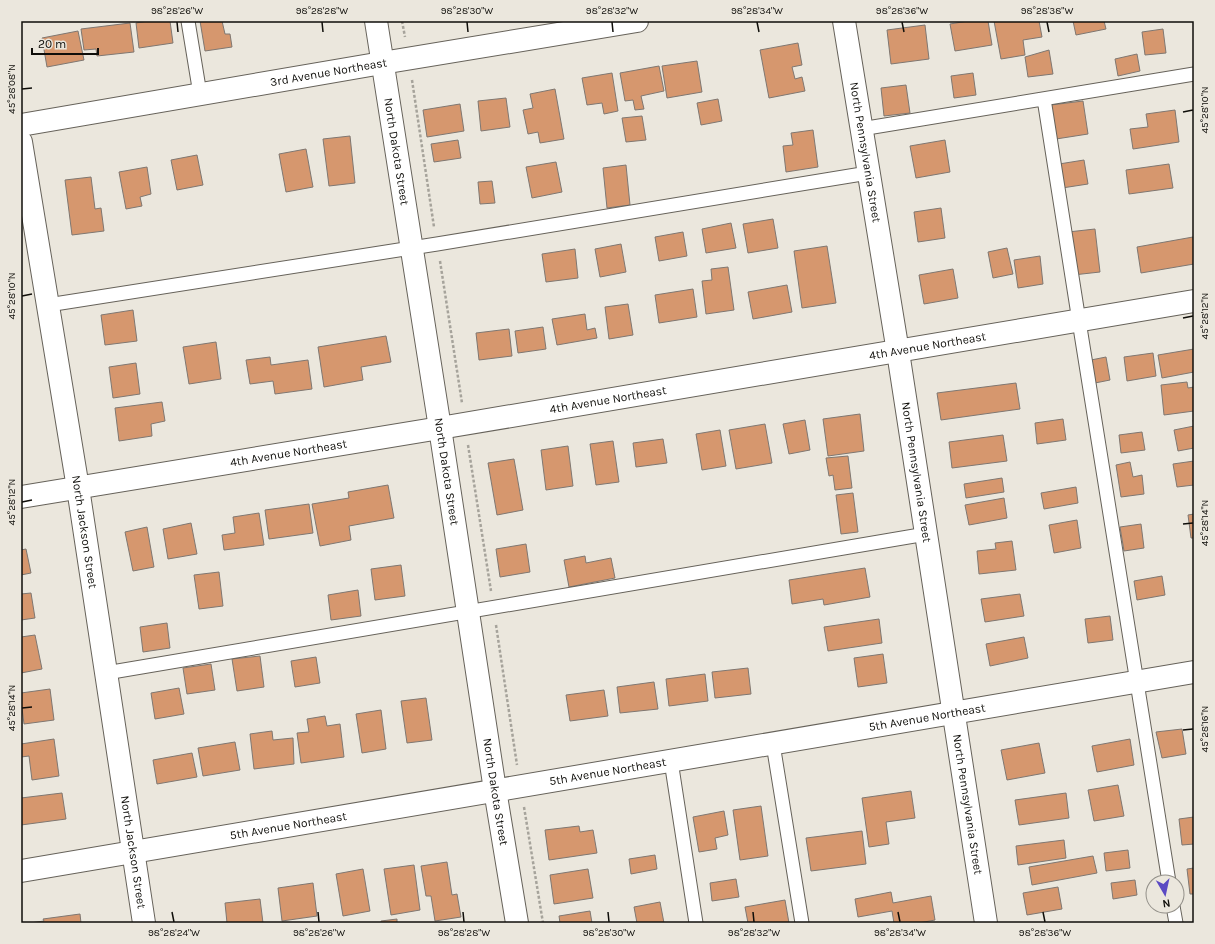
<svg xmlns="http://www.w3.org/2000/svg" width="1215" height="944" viewBox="0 0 1215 944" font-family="Karla,sans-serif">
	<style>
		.building { fill: #d6976e; stroke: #7f7771 }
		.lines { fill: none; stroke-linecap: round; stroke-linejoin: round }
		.lane-casing { stroke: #66625a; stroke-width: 15 }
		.street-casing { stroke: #66625a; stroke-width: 24 }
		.secondary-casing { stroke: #66625a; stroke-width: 24 }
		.path { stroke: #a6a39b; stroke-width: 2.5; stroke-dasharray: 3 2; stroke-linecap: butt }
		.lane { stroke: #fff; stroke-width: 13 }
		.street { stroke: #fff; stroke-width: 22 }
		.secondary { stroke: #fff; stroke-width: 22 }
		.ticks { fill: none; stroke: #0f0e0a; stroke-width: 1.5 }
		.labels { text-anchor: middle; stroke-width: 3; stroke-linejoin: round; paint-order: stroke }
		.street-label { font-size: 12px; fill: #0f0e0a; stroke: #ebe7dd }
		.neatline { fill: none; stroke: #0f0e0a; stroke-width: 1.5 }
		.ticks-label { font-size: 10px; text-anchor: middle; fill: #0f0e0a }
	</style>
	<rect width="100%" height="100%" fill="#ebe7dd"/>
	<!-- building -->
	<path class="building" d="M148 21H170L173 43 139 48 136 23Z
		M200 21H222L225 34H230L232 47 205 51Z
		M968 21H988L992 45 955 51 950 24Z
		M994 21H1039L1042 37 1023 40 1025 55 1001 59Z
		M1073 21H1104L1106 29 1076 35Z
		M130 23 134 52 97 56 96 49 84 50 81 29Z
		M925 25 929 59 891 64 887 30Z
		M1163 29 1166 53 1145 55 1142 32Z
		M78 31 84 60 47 67 42 38Z
		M798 43 802 65 792 67 795 79 802 77 805 91 769 98 760 50Z
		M1049 50 1053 74 1028 77 1025 57Z
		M1137 54 1140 71 1118 76 1115 59Z
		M697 61 702 92 667 98 662 66Z
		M659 66 664 91 641 96 644 109 635 110 633 100 625 101 620 73Z
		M612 73 618 111 604 114 602 103 587 105 582 78Z
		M973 73 976 95 954 98 951 76Z
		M906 85 910 113 884 116 881 88Z
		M555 89 564 139 540 143 538 132 528 134 523 110 533 108 530 94Z
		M506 98 510 127 481 131 478 101Z
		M718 99 722 121 701 125 697 103Z
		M1083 101 1088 134 1056 139 1051 105Z
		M460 104 464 131 427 137 423 110Z
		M1175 110 1179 142 1133 149 1130 129 1148 127 1146 114Z
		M642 116 646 140 626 142 622 118Z
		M813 130 818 167 786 172 783 146 793 145 791 133Z
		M350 136 355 183 329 186 323 139Z
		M458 140 461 158 434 162 431 144Z
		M945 140 950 172 916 178 910 146Z
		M306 149 313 187 286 192 279 154Z
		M197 155 203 185 177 190 171 160Z
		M1084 160 1088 184 1062 188 1059 164Z
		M556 162 562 192 532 198 526 167Z
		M1169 164 1173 188 1129 194 1126 170Z
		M626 165 630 205 607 208 603 168Z
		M147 167 151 194 140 197 142 206 126 209 119 172Z
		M91 177 95 209 101 208 104 231 72 235 65 180Z
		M492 181 495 203 480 204 478 182Z
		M941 208 945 238 918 242 914 212Z
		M773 219 778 248 748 253 743 224Z
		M731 223 736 248 706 253 702 229Z
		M1095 229 1100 272 1073 275 1068 232Z
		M683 232 687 256 659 261 655 237Z
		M1193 237 1194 245V264L1141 273 1137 247Z
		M621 244 626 272 600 277 595 249Z
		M827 246 836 303 802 308 794 251Z
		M1007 248 1013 274 993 278 988 252Z
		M575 249 578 278 546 282 542 254Z
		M1040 256 1043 284 1018 288 1014 260Z
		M728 267 734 310 706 314 702 281 712 280 711 269Z
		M953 269 958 298 924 304 919 275Z
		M787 285 792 312 753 319 748 292Z
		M693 289 697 317 659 323 655 295Z
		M628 304 633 335 609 339 605 307Z
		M133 310 137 341 105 345 101 315Z
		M585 314 587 330 595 328 597 338 557 345 552 319Z
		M543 327 546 349 518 353 515 331Z
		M509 329 512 356 479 360 476 333Z
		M386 336 391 362 361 367 363 380 324 387 318 347Z
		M216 342 221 379 189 384 183 347Z
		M1194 349V372L1162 378 1158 355Z
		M1153 353 1156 376 1127 381 1124 357Z
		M270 357 271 365 308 360 312 389 275 394 273 381 250 384 246 360Z
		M1106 357 1110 380 1090 384 1086 361Z
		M136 363 140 394 113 398 109 367Z
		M1187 382 1188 388 1194 387V411L1164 415 1161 385Z
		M1016 383 1020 409 941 420 937 393Z
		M162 402 165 421 151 424 152 436 119 441 115 408Z
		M860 414 864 451 828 456 823 419Z
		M1063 419 1066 440 1037 444 1035 423Z
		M805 420 810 450 789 454 783 424Z
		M1193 420H1194V448L1178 451 1174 430 1194 426Z
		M765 424 772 463 736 469 729 430Z
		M720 430 726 466 702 470 696 434Z
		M1142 432 1145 450 1121 453 1119 435Z
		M1003 435 1007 461 952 468 949 442Z
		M663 439 667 463 636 467 633 443Z
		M613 441 619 482 596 485 590 444Z
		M568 446 573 486 546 490 541 450Z
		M848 456 852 488 835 490 833 475 829 476 826 458Z
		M514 459 523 510 497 515 488 463Z
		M1194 461V485L1177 487 1173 464Z
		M1130 462 1133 477 1142 475 1144 494 1121 497 1116 465Z
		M1002 478 1004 492 966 498 964 484Z
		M388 485 394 518 349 526 351 540 320 546 312 504 349 498 348 492Z
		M1076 487 1078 503 1044 509 1041 493Z
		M853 493 858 532 841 534 836 495Z
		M1004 498 1007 518 969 525 965 505Z
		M309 504 313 533 269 539 265 510Z
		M259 513 264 545 224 550 222 535 235 533 233 517Z
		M1194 514V538H1191L1188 515Z
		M1077 520 1081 548 1054 553 1049 525Z
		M191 523 197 554 168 559 163 529Z
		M1141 524 1144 548 1124 551 1120 527Z
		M147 527 154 567 133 571 125 532Z
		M1012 541 1016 570 979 574 977 551 996 549 995 543Z
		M526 544 530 572 500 577 496 549Z
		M26 549 31 573 21 575V550Z
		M585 556 586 563 611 558 615 578 569 587 564 560Z
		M401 565 405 596 375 600 371 569Z
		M865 568 870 597 824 605 823 599 792 604 789 580Z
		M219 572 223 606 199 609 194 575Z
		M1162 576 1165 595 1137 600 1134 581Z
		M358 590 361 616 331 620 328 595Z
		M31 593 35 618 21 620V594Z
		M1020 594 1024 616 985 622 981 599Z
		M1110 616 1113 640 1088 643 1085 619Z
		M879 619 882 643 828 651 824 627Z
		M167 623 170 648 143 652 140 627Z
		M35 635 42 669 21 673V637Z
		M1024 637 1028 658 990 666 986 644Z
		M883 654 887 683 858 687 854 658Z
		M260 656 264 687 237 691 232 659Z
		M316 657 320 683 295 687 291 661Z
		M211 664 215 690 187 694 183 668Z
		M748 668 751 694 715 698 712 672Z
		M705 674 708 701 669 706 666 679Z
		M654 682 658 709 620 713 617 687Z
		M179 688 184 714 155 719 151 693Z
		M50 689 54 720 24 724 22 708H21V693Z
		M604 690 608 716 570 721 566 695Z
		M426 698 432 740 407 743 401 701Z
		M381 710 386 749 362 753 356 714Z
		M325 716 327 726 340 724 344 757 301 763 297 733 309 732 307 719Z
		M1182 729 1186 754 1162 758 1156 732Z
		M272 731 273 740 293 738 294 764 254 769 250 734Z
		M54 739 59 776 32 780 29 756 21 757V744Z
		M1130 739 1134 765 1097 772 1092 746Z
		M235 742 240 770 203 776 198 748Z
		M1039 743 1045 773 1007 780 1001 750Z
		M192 753 197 777 157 784 153 760Z
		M1118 785 1124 816 1094 821 1088 790Z
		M911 791 915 818 886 822 889 844 869 847 862 798Z
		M62 793 66 819 21 825V798Z
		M1066 793 1069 818 1019 825 1015 800Z
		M761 806 768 856 740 860 733 810Z
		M724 811 728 835 715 838 717 849 699 852 693 817Z
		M1194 817V844L1182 845 1179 819Z
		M579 826 580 832 593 830 597 853 549 860 545 830Z
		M862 831 866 864 811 871 806 838Z
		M1064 840 1066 858 1018 865 1016 846Z
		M1128 850 1130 868 1106 871 1104 853Z
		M655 855 657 869 631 874 629 859Z
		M1093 856 1097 873 1032 885 1029 867Z
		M447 862 452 895 457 894 461 917 435 921 431 896H426L421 866Z
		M414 865 420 910 391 915 384 869Z
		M1194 868V894H1190L1187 869Z
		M363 869 370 911 343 916 336 874Z
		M588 869 593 898 554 904 550 875Z
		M736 879 739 897 712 901 710 883Z
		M1135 880 1137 895 1113 899 1111 883Z
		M313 883 317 916 282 921 278 888Z
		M1058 887 1062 909 1027 915 1023 893Z
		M891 892 893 903 931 896 935 920 919 923H894L892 911 858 917 855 899Z
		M260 899 263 923H227L225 903Z
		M785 900 789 923H748L745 907Z
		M660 902 664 923H637L634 907Z
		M590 911 592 923H560L559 916Z
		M80 914 81 923H30L44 921 43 919Z
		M397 919V923H381V921Z"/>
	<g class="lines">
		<!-- lane casing -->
		<g class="lane-casing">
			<path id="lane" d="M188 21 200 94
				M1044 99 1079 321 1169 882
				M861 129 1194 74
				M48 305 437 244 868 173
				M106 673 926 534
				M773 744 802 923
				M671 761 696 923
				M1173 906 1176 923"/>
		</g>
		<!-- street casing -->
		<g class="street-casing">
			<g id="street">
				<path id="s1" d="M844 21 898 352 986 923"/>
				<path id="s2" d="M21 125 382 63 637 21"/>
				<path id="s3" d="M21 142 78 488 144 923"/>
				<path id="s4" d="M21 497 440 428 1194 301"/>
				<path id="s5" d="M21 871 1194 672"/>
			</g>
		</g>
		<!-- secondary casing -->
		<g class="secondary-casing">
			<g id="secondary">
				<path id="s6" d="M376 21 440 428 495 790 517 923"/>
			</g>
		</g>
		<!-- path -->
		<path class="path" d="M402 21 405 37
			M412 80 434 227
			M440 261 462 403
			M468 445 491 591
			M496 625 517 765
			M524 807 543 923"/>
		<!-- lane -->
		<use href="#lane" class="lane"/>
		<!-- street -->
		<use href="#street" class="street"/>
		<!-- secondary -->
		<use href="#secondary" class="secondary"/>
	</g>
	<!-- ticks -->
	<path class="ticks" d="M177 22 178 32M322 22 323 32M467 22 468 32M612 22 613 32M757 22 759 32M902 22 904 32M1047 22 1049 32M22 89 32 88M1183 112 1193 110M22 296 32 294M1183 318 1193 316M22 502 32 500M1183 524 1193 523M22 708 32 707M1183 730 1193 729M172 912 174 922M318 912 319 922M463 912 464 922M608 912 609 922M753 912 754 922M898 912 900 922M1043 912 1045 922"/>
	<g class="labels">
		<!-- street labels -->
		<g class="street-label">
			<text dy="4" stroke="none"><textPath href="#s2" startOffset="312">3rd Avenue Northeast</textPath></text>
			<text dy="4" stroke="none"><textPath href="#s6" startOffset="132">North Dakota Street</textPath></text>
			<text dy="4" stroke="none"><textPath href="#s1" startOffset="133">North Pennsylvania Street</textPath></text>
			<text dy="4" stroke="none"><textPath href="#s4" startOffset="919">4th Avenue Northeast</textPath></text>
			<text dy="4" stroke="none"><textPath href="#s4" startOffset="595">4th Avenue Northeast</textPath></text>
			<text dy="4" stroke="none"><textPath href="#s4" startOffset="271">4th Avenue Northeast</textPath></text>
			<text dy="4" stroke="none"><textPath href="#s6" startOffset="456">North Dakota Street</textPath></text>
			<text dy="4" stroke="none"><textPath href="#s1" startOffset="457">North Pennsylvania Street</textPath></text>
			<text dy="4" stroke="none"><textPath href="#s3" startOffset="395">North Jackson Street</textPath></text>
			<text dy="4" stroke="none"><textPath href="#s5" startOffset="919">5th Avenue Northeast</textPath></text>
			<text dy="4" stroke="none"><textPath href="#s5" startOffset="595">5th Avenue Northeast</textPath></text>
			<text dy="4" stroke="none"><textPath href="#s6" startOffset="780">North Dakota Street</textPath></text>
			<text dy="4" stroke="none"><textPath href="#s1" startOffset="793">North Pennsylvania Street</textPath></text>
			<text dy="4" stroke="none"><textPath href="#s5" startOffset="271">5th Avenue Northeast</textPath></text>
			<text dy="4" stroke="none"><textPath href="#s3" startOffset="719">North Jackson Street</textPath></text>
		</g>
	</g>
	<!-- border -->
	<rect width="1215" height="944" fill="none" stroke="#ebe7dd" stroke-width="44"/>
	<!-- north arrow -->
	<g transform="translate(1165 894) rotate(171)"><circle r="19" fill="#ebe7dd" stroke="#939089"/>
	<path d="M0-3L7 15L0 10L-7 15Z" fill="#5b4ac3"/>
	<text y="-6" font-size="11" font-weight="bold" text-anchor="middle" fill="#0f0e0a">N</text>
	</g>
	<!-- scale -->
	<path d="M32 48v6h66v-6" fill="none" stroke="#0f0e0a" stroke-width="2"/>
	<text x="38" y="48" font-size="12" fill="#0f0e0a" stroke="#ebe7dd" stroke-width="3" paint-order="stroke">20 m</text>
	<rect x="22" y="22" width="1171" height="900" class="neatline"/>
	<g class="ticks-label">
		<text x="177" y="14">98°28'26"W</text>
		<text x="322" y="14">98°28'28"W</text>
		<text x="467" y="14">98°28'30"W</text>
		<text x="612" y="14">98°28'32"W</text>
		<text x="757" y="14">98°28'34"W</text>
		<text x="902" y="14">98°28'36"W</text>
		<text x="1047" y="14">98°28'38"W</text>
		<text transform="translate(11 89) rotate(-90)" y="4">45°28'08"N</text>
		<text transform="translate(1204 110) rotate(-90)" y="4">45°28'10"N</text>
		<text transform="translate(11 296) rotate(-90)" y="4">45°28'10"N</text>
		<text transform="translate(1204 316) rotate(-90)" y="4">45°28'12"N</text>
		<text transform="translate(11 502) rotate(-90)" y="4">45°28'12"N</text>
		<text transform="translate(1204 523) rotate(-90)" y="4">45°28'14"N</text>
		<text transform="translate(11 708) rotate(-90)" y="4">45°28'14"N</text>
		<text transform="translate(1204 729) rotate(-90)" y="4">45°28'16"N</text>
		<text x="174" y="936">98°28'24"W</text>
		<text x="319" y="936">98°28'26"W</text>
		<text x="464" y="936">98°28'28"W</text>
		<text x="609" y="936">98°28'30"W</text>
		<text x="754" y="936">98°28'32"W</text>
		<text x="900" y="936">98°28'34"W</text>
		<text x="1045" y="936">98°28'36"W</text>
	</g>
</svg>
